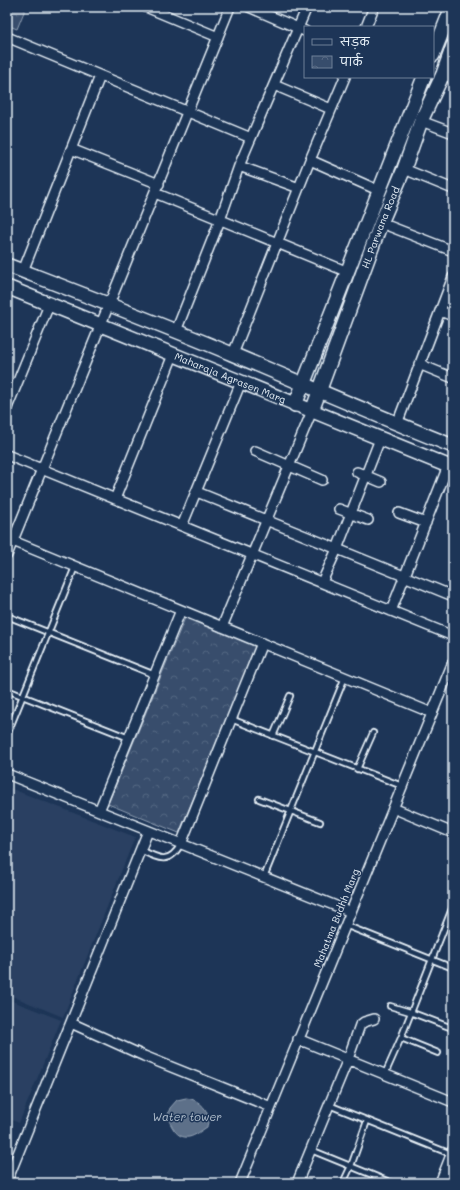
<svg xmlns="http://www.w3.org/2000/svg" width="460" height="1190" viewBox="0 0 460 1190" font-family="Mali,'Playpen Sans Deva',sans-serif">
	<style>
		.built { fill: #2a4162 }
		.park { fill: url(#park-crowns); stroke: #909fb2 }
		.water { fill: #5d7089; stroke: #95a4b5 }
		.lines { fill: none; stroke-linecap: round; stroke-linejoin: round }
		.lane-casing { stroke: #e8f1f8; stroke-width: 8 }
		.street-casing { stroke: #e8f1f8; stroke-width: 12 }
		.secondary-casing { stroke: #e8f1f8; stroke-width: 16 }
		.lane { stroke: #1d3557; stroke-width: 4.5 }
		.street { stroke: #1d3557; stroke-width: 9 }
		.secondary { stroke: #1d3557; stroke-width: 13 }
		.labels { text-anchor: middle; stroke-width: 3; stroke-linejoin: round; paint-order: stroke }
		.street-label { font-size: 10px; fill: #e8f1f8; stroke: #1d3557 }
		.water-label { font-size: 11px; font-style: italic; fill: #b7c4d1; stroke: #1d3557 }
	</style>
	<defs>
		<pattern id="park-crowns" width="20" height="18" patternUnits="userSpaceOnUse"><rect width="20" height="18" fill="#374d6c"/><path d="M2 6a3 3 0 1 1 6 0M12 15a3 3 0 1 1 6 0" fill="none" stroke="#546782"/></pattern>
	</defs>
	<rect width="100%" height="100%" fill="#1d3557"/>
	<filter id="ink" filterUnits="userSpaceOnUse"><feTurbulence type="fractalNoise" baseFrequency=".025" numOctaves="2"/><feDisplacementMap in="SourceGraphic" scale="8" xChannelSelector="R" yChannelSelector="G"/><feConvolveMatrix kernelMatrix="1 2 1 2 8 2 1 2 1" color-interpolation-filters="sRGB"/></filter>
	<g filter="url(#ink)">
		<!-- built -->
		<path class="built" d="M7 787 135 837 63 1017 7 994Z
			M7 999 61 1020 19 1123 7 1118Z"/>
		<!-- park -->
		<path class="park" d="M7 7H26L17 29 7 25Z
			M185 618 256 647 179 833 108 804Z"/>
		<!-- water -->
		<path class="water" d="M186 1098C196 1099 207 1106 208 1118 209 1121 207 1125 207 1127 202 1130 195 1136 189 1137 176 1139 171 1125 167 1116L170 1108 177 1100Z"/>
		<g class="lines">
			<!-- lane casing -->
			<g class="lane-casing">
				<path id="lane" d="M7 616 155 675
					M7 690 129 738
					M231 719 402 786
					M7 735 75 567
					M273 736 290 696
					M357 769 373 733
					M259 799 320 822
					M141 850C159 859 169 865 181 844
					M264 877 345 677
					M345 925 453 968
					M390 1006 410 1012 452 1028
					M401 1038 438 1053
					M385 1074 401 1038 453 906
					M329 1105 451 1154
					M311 1150 392 1183
					M343 1183 351 1166 367 1121"/>
			</g>
			<!-- street casing -->
			<g class="street-casing">
				<path id="street" d="M146 7 218 37
					M249 7 305 31
					M366 27 374 7
					M7 37 251 138
					M443 74 453 78
					M274 85 331 109
					M421 121 453 133
					M71 149 159 184
					M310 160 380 191
					M239 166 299 188
					M404 169 453 189
					M155 193 348 272
					M381 223 453 251
					M23 271 100 76
					M440 311 453 316
					M176 331 220 220 239 166 307 7
					M233 354 310 160 345 77
					M419 364 453 378
					M7 408 49 305
					M397 424 453 277
					M255 451 322 480
					M7 455 453 636
					M357 472 381 482
					M197 492 453 596
					M115 499 173 355
					M339 509 368 520
					M399 513 426 523
					M182 526 241 382
					M13 541 432 713
					M7 555 230 7
					M322 582 337 549 380 439
					M391 611 448 466
					M222 627 312 411
					M7 774 351 912
					M393 808 453 833
					M99 811 181 610
					M181 844 262 643
					M71 1023 144 1056 271 1107
					M298 1039 453 1102
					M7 1181 148 831
					M240 1183 453 662
					M297 1183 348 1059 360 1025 364 1022 374 1019
					M440 1183 453 1150"/>
			</g>
			<!-- secondary casing -->
			<g class="secondary-casing">
				<g id="secondary">
					<path d="M433 55 452 7"/>
					<path d="M7 265C82 294 158 323 232 354 306 385 379 417 453 446"/>
					<path id="s1" d="M7 287 453 468"/>
					<path d="M295 405 424 77"/>
					<path id="s2" d="M312 411 381 223 404 169 421 121 443 74 453 46"/>
				</g>
			</g>
			<!-- lane -->
			<use href="#lane" class="lane"/>
			<!-- street -->
			<use href="#street" class="street"/>
			<!-- secondary -->
			<use href="#secondary" class="secondary"/>
		</g>
	</g>
	<g class="labels">
		<!-- street labels -->
		<g class="street-label">
			<text dy="4" stroke="none"><textPath href="#s2" startOffset="196">HL Parwana Road</textPath></text>
			<text dy="4" stroke="none"><textPath href="#s1" startOffset="241">Maharaja Agrasen Marg</textPath></text>
			<text transform="translate(336 918) rotate(-68)" y="4">Mahatma Budhh Marg</text>
		</g>
		<!-- water labels -->
		<g class="water-label">
			<text x="187" y="1121">Water tower</text>
		</g>
	</g>
	<!-- margin -->
	<rect width="460" height="1190" fill="none" stroke="#1d3557" stroke-width="24"/>
	<rect x="12" y="12" width="436" height="1166" fill="none" stroke="#e8f1f8" stroke-width="1.5" filter="url(#ink)"/>
	<!-- legend -->
	<rect x="304" y="26" width="130" height="52" fill="#1d3557" stroke="#6e8097"/>
	<rect x="312" y="39" width="20" height="6" fill="#1d3557" stroke="#6e8097"/>
	<text x="340" y="46" font-size="12" fill="#e8f1f8">सड़क</text>
	<rect x="312" y="56" width="20" height="12" fill="url(#park-crowns)" stroke="#6e8097"/>
	<text x="340" y="66" font-size="12" fill="#e8f1f8">पार्क</text>
</svg>
